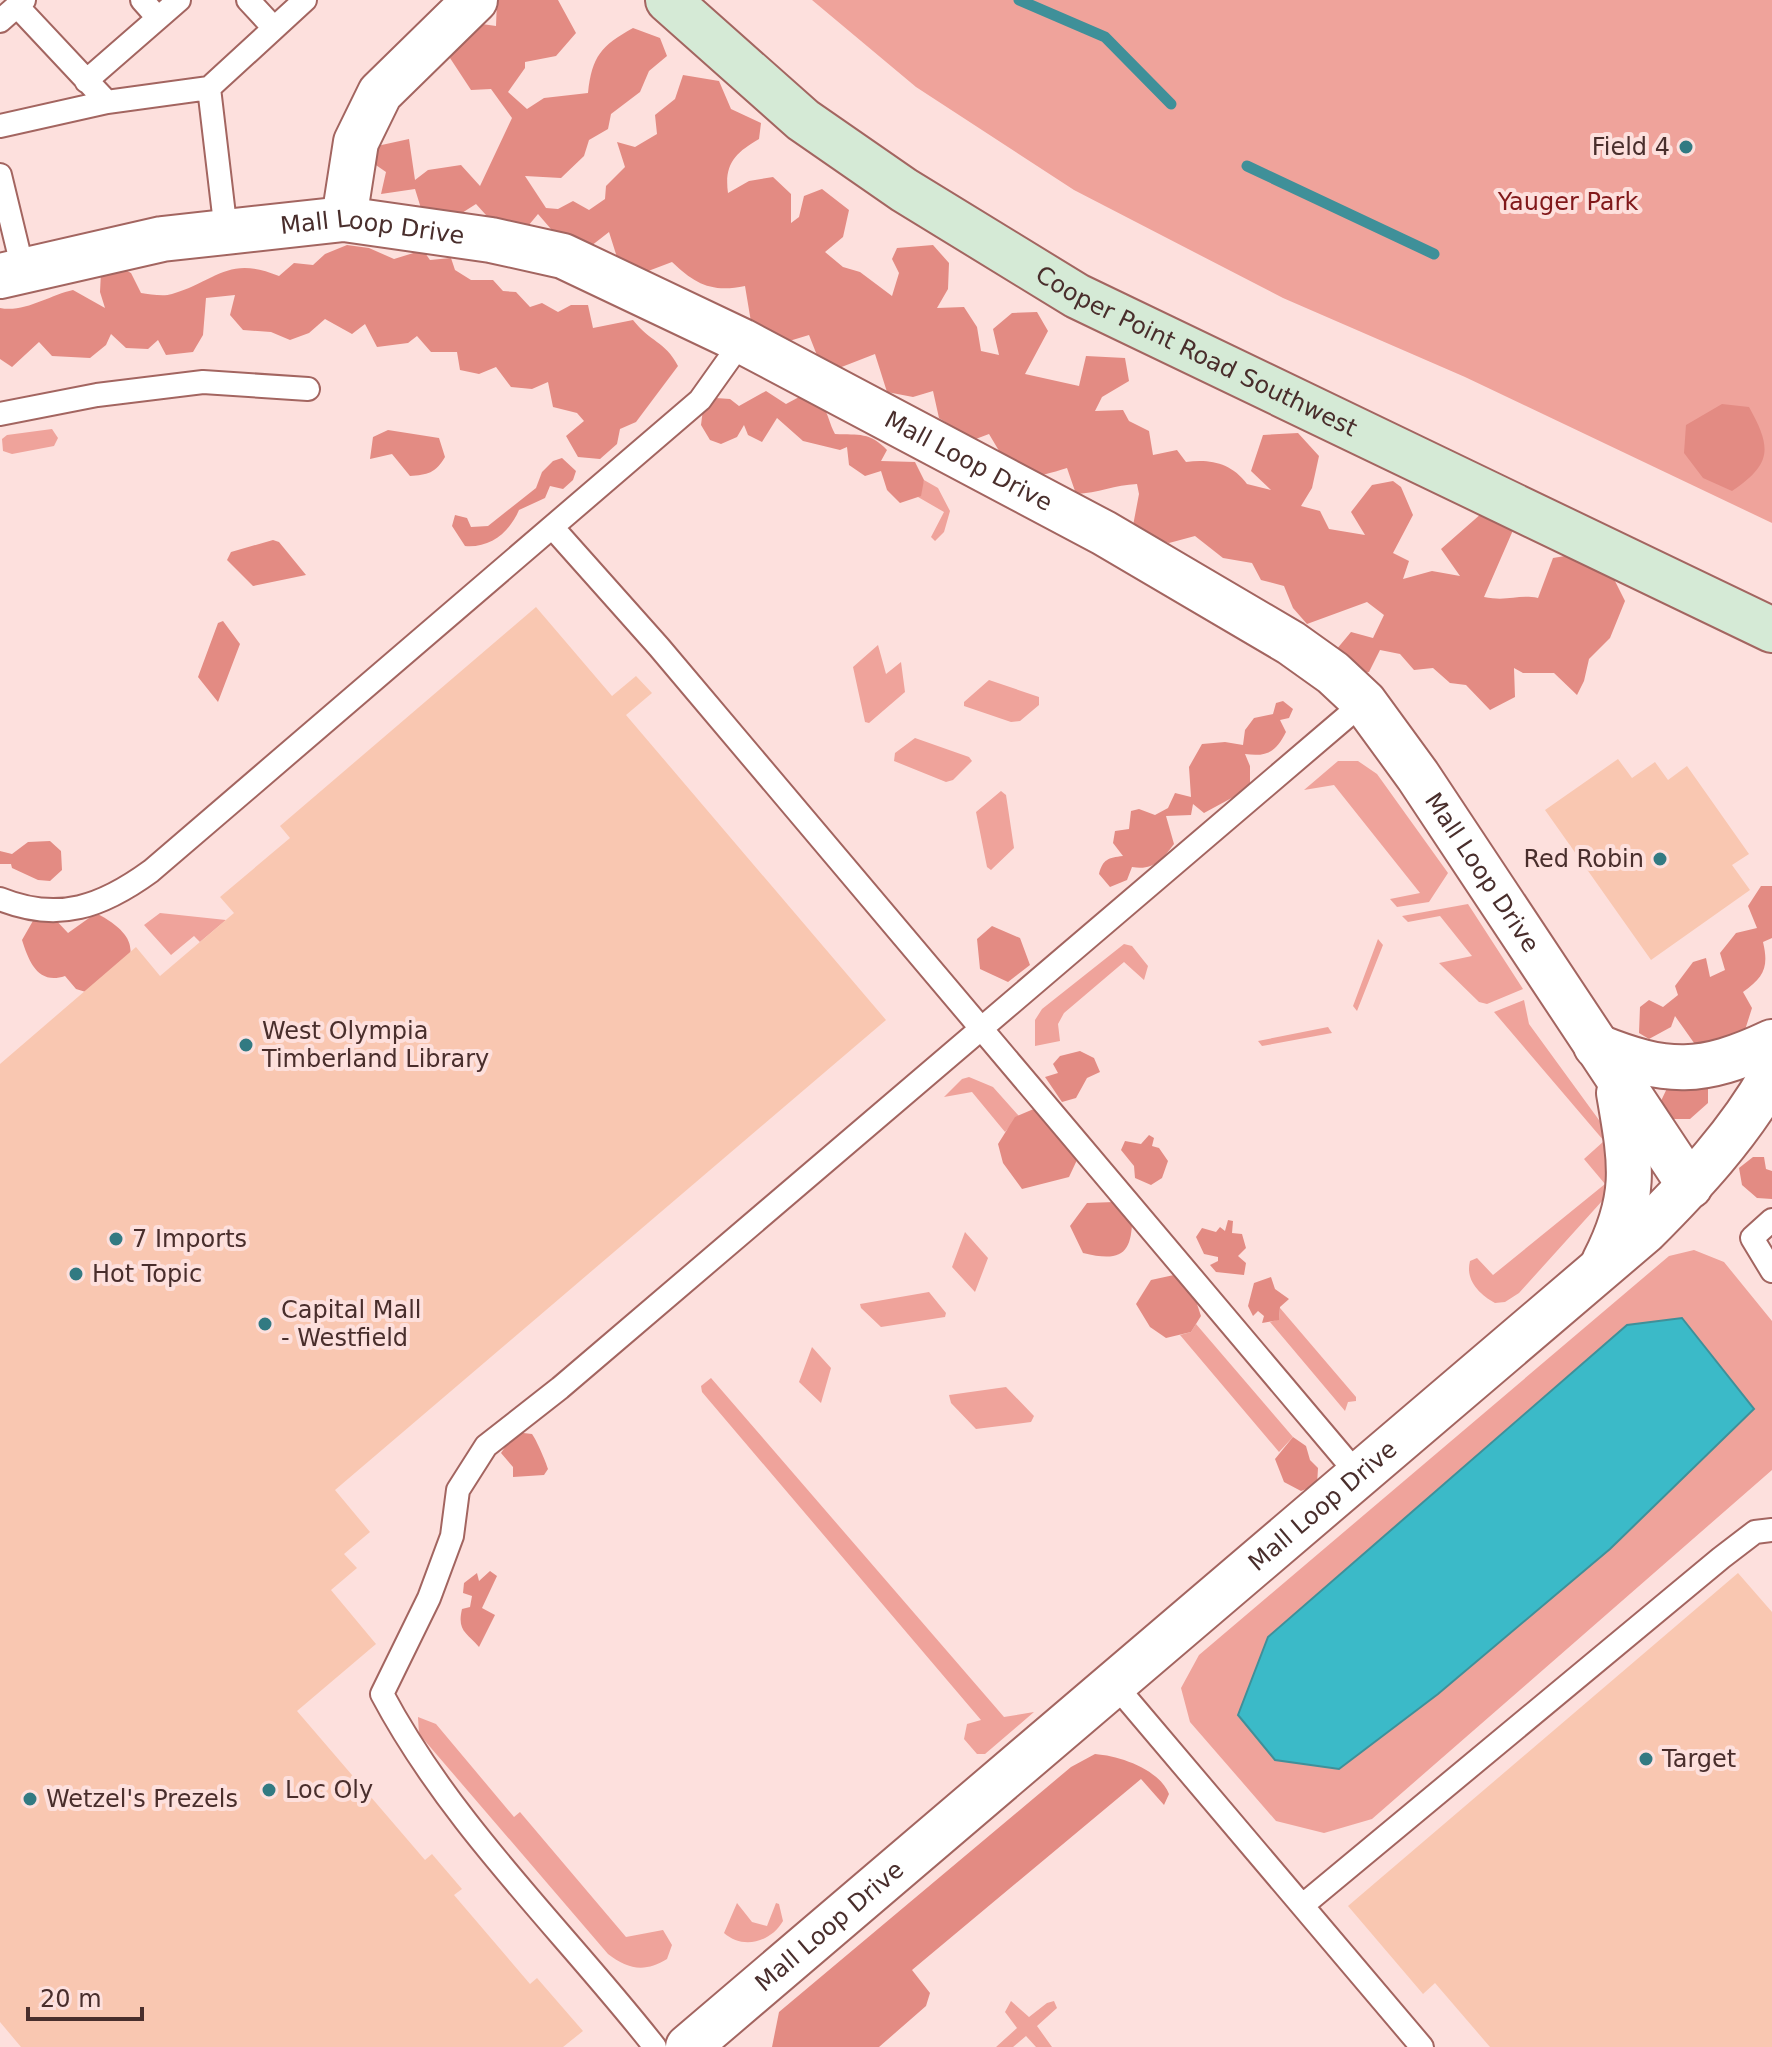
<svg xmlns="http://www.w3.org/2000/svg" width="1772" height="2047" viewBox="0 0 1772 2047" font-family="'DejaVu Sans',sans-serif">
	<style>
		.green { fill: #efa39b }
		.forest { fill: #e38b83 }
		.water { fill: #3bbac8; stroke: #3f9099; stroke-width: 2 }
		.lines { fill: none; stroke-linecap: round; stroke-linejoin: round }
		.stream { stroke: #3f9099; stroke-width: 11 }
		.building { fill: #f9c7b1 }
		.service-casing { stroke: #a36560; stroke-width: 26 }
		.minor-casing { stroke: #a36560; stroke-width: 48 }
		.secondary-casing { stroke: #a36560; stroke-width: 48 }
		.service { stroke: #fff; stroke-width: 22 }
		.minor { stroke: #fff; stroke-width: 44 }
		.secondary { stroke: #d5ead6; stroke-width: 44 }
		.poi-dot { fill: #327a82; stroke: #fde0dd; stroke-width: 3 }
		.labels { text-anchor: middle; stroke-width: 8; stroke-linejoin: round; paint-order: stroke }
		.poi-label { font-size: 24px; fill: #492e2c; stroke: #fde0dd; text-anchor: start }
		.park-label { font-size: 24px; fill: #81181a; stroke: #fde0dd }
		.street-label { font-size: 24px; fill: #492e2c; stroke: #fde0dd }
	</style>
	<rect width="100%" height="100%" fill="#fde0dd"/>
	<!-- green -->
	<path class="green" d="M812 0H1772V523L1465 377 1283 298 1074 190 916 87Z
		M52 429 58 438 54 446 12 454 3 451 2 439 7 435Z
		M924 480 938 488 950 511 944 532 935 541 931 537 944 512 918 497Z
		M878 645 886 674 901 662 905 692 869 723 865 722 853 667Z
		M989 680 1039 697V705L1020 721 1011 722 964 706V702Z
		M915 738 969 757 972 761 953 780 946 782 894 761 895 753Z
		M1338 761H1358L1377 774 1448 873 1429 902 1397 907 1390 899 1420 893 1334 785 1304 790Z
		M1001 791 1006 795 1014 848 991 870 987 867 976 812Z
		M1468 904 1523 989 1487 1004 1479 1002 1439 963 1472 956 1440 916 1408 922 1402 916Z
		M160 913 226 920 200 942 194 936 171 955 144 925Z
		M1378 939 1383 945 1357 1011 1353 1006Z
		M1124 944 1132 946 1148 966 1144 980 1124 962 1064 1013 1058 1024 1060 1041 1035 1046V1020L1042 1009Z
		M1524 1000 1529 1024 1607 1131 1621 1180 1519 1293 1505 1302 1495 1303C1479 1294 1465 1280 1470 1261L1477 1258 1493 1275 1605 1184 1584 1159 1604 1141 1494 1012Z
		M1328 1027 1332 1033 1262 1046 1258 1041Z
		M969 1077 993 1087 1019 1116 1005 1132 972 1092 944 1097 962 1079Z
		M965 1232 988 1258 975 1292 952 1267Z
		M1694 1250 1724 1262 1772 1321V1470L1372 1819 1324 1833 1276 1821 1190 1722 1181 1688 1199 1655 1669 1256Z
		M929 1292 946 1313 945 1317 881 1327 861 1308 860 1304Z
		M1280 1308 1356 1397V1401L1348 1402 1345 1411 1270 1322 1279 1319Z
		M1196 1324 1293 1437 1279 1452 1180 1335 1191 1332Z
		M812 1347 831 1368 821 1403 799 1382Z
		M711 1378 1004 1717 1034 1712 985 1754H977L964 1739 967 1724 981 1720 702 1392 701 1386Z
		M1006 1387 1034 1416 1031 1422 976 1429 951 1403 949 1395Z
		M418 1717 436 1724 514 1817 520 1812 626 1937 663 1930 672 1945 667 1959C645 1973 627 1969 608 1954L419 1734Z
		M737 1903 752 1922 767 1926 776 1903 779 1904 783 1921C771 1942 743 1950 724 1933Z
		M1011 2001 1029 2017 1047 2003 1054 2001 1057 2008 1037 2026 1052 2047H1036L1026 2036 1013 2047H996L1017 2028 1005 2012Z"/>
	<!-- forest -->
	<path class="forest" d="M497 0H558L576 33 556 56 525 62V68L508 92 527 109 544 98 588 93C592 56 601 46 633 28L660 38 667 56 649 71 640 92 611 114 608 129 589 140 584 156 561 178 525 176 546 208 558 209 573 201 589 210 605 199 606 186 625 167 617 142 635 147 657 134 655 115 675 99 683 75 719 81 731 109 761 123 759 139C735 153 724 164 728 193L749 181 773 177 791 194V223L799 217 804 196 822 189 849 210 843 237 825 252 843 267 860 272 892 296 899 273 892 259 897 248 933 245 949 263 948 289 937 308 964 307 977 327 981 351 999 355 993 329 1012 313 1037 312 1048 331 1025 374 1079 386 1086 356 1125 358 1129 381 1102 397 1095 411 1123 410 1129 421 1149 431 1153 455 1177 450 1186 462C1211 459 1231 463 1247 484L1271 490 1251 471 1263 435 1298 433 1319 456 1312 488 1301 506 1320 511 1329 529 1365 535 1351 512 1372 485 1393 481 1401 487 1413 515 1393 553 1409 561 1403 579 1432 571 1460 576 1441 549 1482 513 1514 528 1484 597C1508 602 1517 594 1538 598L1553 558 1583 553 1611 573 1625 601 1610 638 1589 659 1584 681 1577 695 1554 673H1523L1514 668 1515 697 1490 710 1466 685 1450 683 1433 668 1414 670 1400 654 1380 650 1369 672 1349 675 1336 650 1351 632 1373 638 1384 615 1367 602 1307 624 1293 608 1284 586 1261 580 1252 563 1223 558 1195 536 1169 543 1132 531 1139 494 1137 484C1115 485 1098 493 1076 494L1067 468C1017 484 1015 478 989 434L973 440 939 418 933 391 913 397 887 392 875 354 839 368 820 363 809 335 786 342 752 328 745 286C712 293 695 284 672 262L643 273 621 270 609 232 591 246 563 243 538 214 528 226H496L476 204 454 218H424L415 189 381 194 386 172 370 161 377 146 409 139 415 180 428 170 461 165 480 186 512 118 491 89 471 90 450 58 475 23 496 26Z
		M347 245 369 248 394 259 423 250 430 260 451 258 455 270 471 280H493L503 291 516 292 530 307 542 303 558 312 571 305H588L593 328 633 320C650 342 665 341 678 366L636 422 620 429 617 444 600 459 578 457 566 436 584 421 577 413 553 407 548 382 532 389 511 387 496 367 479 374 460 370 457 352H431L417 336 408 343 377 347 365 324 352 334 325 319 309 333 290 340 271 332 243 330 230 315 235 295 206 298 203 335 193 352 166 355 158 340 148 349 126 348 111 334 106 345 90 358 52 356 39 342 12 367 0 359V308C24 313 50 295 73 290L105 308 100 292 101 272 114 264 131 273 141 293C150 294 163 297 172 294 218 280 228 255 279 276L294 263 313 265 325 254Z
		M766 391 786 404 801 396C831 405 824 412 835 434 859 435 870 432 887 450L881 461 915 462 924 480 921 496 900 503 887 490 881 471 865 476 849 465 847 447 840 450 803 441 777 418 762 442 748 435 744 425 737 437 721 444 710 440 701 425 703 409 716 398 730 399 739 406Z
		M1722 404 1749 407C1772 448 1772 464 1732 491L1703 478 1684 453 1686 425Z
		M388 430 439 438 445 457C436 473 427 475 410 476L392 454 370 459 373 437Z
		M562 458 576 471 573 480 563 489 550 486 545 498 519 510C509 533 490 548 465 546L452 526 455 515 467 518 471 527 488 526 536 488 542 472 553 461Z
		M273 540 279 542 306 575 253 586 227 560 231 552Z
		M223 621 240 644 218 702 198 677 218 623Z
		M1283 701 1293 709 1289 718 1280 720 1286 732C1276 752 1267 757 1245 754L1250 766V788L1204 813 1193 804 1191 815 1166 816 1174 844C1162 860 1153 871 1132 867L1127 880 1110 887 1099 874C1103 859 1108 858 1123 856L1113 843 1115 831 1129 829 1131 811 1139 809 1155 815 1168 808 1175 793 1191 797 1189 767 1202 744 1225 742 1243 745 1245 730 1254 718 1273 714 1276 703Z
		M50 841 61 851 62 870 50 881 38 880 12 868 11 864H0V851L12 854 28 842Z
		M1761 886H1772V938L1763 942C1769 967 1764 977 1743 992L1752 1008 1745 1030 1699 1050 1675 1016 1671 1027 1649 1039 1639 1033 1640 1007 1649 1000 1663 1007 1678 995 1675 986 1693 962 1706 958 1710 977 1725 970 1720 953 1736 933 1757 928 1748 906Z
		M96 913C147 940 135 962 102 997L76 989 65 976C38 985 29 962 22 940L34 919 53 917 68 933Z
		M992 926 1020 938 1030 965 1008 982 980 969 977 939Z
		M1080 1051 1094 1058 1100 1072 1087 1078 1076 1098 1062 1102 1045 1077 1058 1073 1053 1064 1060 1056Z
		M1670 1082 1708 1085V1103L1690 1119H1673L1660 1103Z
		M1036 1108 1072 1126 1077 1160 1069 1177 1022 1189 1003 1163 998 1144 1015 1117Z
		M1149 1135 1154 1138 1152 1146 1159 1148 1168 1161 1162 1178 1151 1185 1135 1178 1134 1166 1121 1150 1125 1141 1141 1144Z
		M1753 1157H1764L1766 1169 1772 1171V1199L1757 1198 1742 1185 1739 1168Z
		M1114 1202 1132 1213C1133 1253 1123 1263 1083 1253L1070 1226 1087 1203Z
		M1228 1220 1233 1221 1232 1233 1242 1234 1246 1248 1238 1256 1246 1263 1244 1275 1216 1272 1210 1265 1218 1261V1257L1204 1254 1196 1237 1202 1228 1216 1232 1220 1227 1225 1231Z
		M1174 1275 1191 1286 1201 1316 1191 1332 1166 1338 1150 1327 1136 1304 1151 1280Z
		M1271 1277 1275 1289 1289 1299 1280 1307 1279 1320 1262 1323 1264 1316 1258 1311 1253 1316 1248 1306 1254 1283Z
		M515 1432 532 1434C536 1439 546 1462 548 1469L544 1475 513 1477V1467L501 1453Z
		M1293 1437 1306 1446 1310 1460 1318 1468 1317 1485 1301 1491 1284 1482 1275 1459Z
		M490 1571 497 1576 482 1608 495 1615 479 1647C466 1632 457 1631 462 1609L470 1607 472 1596 463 1593 464 1583 477 1573 479 1581Z
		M1095 1754C1120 1756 1159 1769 1169 1794L1164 1805 1141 1779 912 1970 930 1993 926 2006 879 2047H772L779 2012 1071 1767Z"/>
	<!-- water -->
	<path class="water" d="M1682 1318 1754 1409 1610 1549 1438 1694 1339 1769 1275 1760 1238 1715 1268 1637 1627 1325Z"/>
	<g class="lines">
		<!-- stream -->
		<path class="stream" d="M1019 0 1105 37 1171 104
			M1247 166 1434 254"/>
	</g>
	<!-- building -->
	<path class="building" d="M536 607 612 696 636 676 652 693 626 715 886 1020 335 1490 370 1532 344 1554 357 1568 331 1590 376 1644 297 1711 425 1860 432 1854 462 1889 454 1895 530 1984 537 1978 583 2031 563 2047H21L0 2022V1064L136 947 160 976 234 913 220 897 290 838 280 826Z
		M1618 759 1632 778 1655 762 1668 780 1687 766 1749 854 1732 865 1750 890 1651 960 1545 810Z
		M1738 1573 1772 1612V2047H1490L1435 1983 1423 1994 1348 1906Z"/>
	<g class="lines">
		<!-- service casing -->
		<g class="service-casing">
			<path id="service" d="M24 0 17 6 107 102
				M142 0 158 18
				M248 0 274 28
				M0 21 17 6
				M86 81 179 0
				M0 126 107 102 209 88
				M0 175 23 270
				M226 232 209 88 305 0
				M0 414 97 395 203 382 308 389
				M553 528 659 647 1360 1477
				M0 899C59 923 103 906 151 871L700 400 742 341
				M1772 1220 1752 1238 1772 1271
				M1116 1686 1422 2047
				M1303 1905 1721 1558 1755 1532 1772 1530
				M655 2047C564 1931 452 1826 382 1694L429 1598 452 1536 458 1490 486 1446 560 1388 1364 702"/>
		</g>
		<!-- minor casing -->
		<g class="minor-casing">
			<g id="minor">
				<path d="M344 219 356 142 380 93 475 0"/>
				<path id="s1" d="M0 276 162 239 344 219 491 240 563 256 742 341 1104 533 1291 643 1333 673 1364 702 1418 776 1690 1186"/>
				<path d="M1596 1046C1667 1075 1702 1075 1772 1042"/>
				<path d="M1604 1262C1638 1196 1631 1163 1619 1093"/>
				<path id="s2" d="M688 2047 1645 1231C1692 1184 1739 1134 1772 1075"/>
			</g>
		</g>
		<!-- secondary casing -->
		<g class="secondary-casing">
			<g id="secondary">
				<path id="s3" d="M668 0 803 120 904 190 1077 296 1772 630"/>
			</g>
		</g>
		<!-- service -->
		<use href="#service" class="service"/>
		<!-- minor -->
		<use href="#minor" class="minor"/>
		<!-- secondary -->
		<use href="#secondary" class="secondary"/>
	</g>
	<!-- markers -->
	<g class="poi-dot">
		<circle cx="1686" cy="147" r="8"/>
		<circle cx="1660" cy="859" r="8"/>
		<circle cx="246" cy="1045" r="8"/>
		<circle cx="116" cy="1239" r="8"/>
		<circle cx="76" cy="1274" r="8"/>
		<circle cx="265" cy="1324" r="8"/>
		<circle cx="1646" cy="1759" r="8"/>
		<circle cx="269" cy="1790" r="8"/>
		<circle cx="30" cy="1799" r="8"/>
	</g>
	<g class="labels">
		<!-- poi labels -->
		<g class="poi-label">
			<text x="1670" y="155" text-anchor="end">Field 4</text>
			<text x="1644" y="867" text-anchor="end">Red Robin</text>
			<text x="262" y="1039">West Olympia<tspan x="262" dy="28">Timberland Library</tspan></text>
			<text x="132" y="1247">7 Imports</text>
			<text x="92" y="1282">Hot Topic</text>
			<text x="281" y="1318">Capital Mall<tspan x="281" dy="28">- Westfield</tspan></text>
			<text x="1662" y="1767">Target</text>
			<text x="285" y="1798">Loc Oly</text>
			<text x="46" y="1807">Wetzel's Prezels</text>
		</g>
		<!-- park labels -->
		<g class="park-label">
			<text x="1568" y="210">Yauger Park</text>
		</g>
		<!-- street labels -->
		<g class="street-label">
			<text dy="8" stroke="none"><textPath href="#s1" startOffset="378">Mall Loop Drive</textPath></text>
			<text dy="8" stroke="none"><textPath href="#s3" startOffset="638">Cooper Point Road Southwest</textPath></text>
			<text dy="8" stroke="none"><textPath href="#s1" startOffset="1026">Mall Loop Drive</textPath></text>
			<text dy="8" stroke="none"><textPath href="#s1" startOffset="1698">Mall Loop Drive</textPath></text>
			<text dy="8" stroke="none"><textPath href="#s2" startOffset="834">Mall Loop Drive</textPath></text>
			<text dy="8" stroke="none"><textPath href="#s2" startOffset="186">Mall Loop Drive</textPath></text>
		</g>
	</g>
	<!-- scale -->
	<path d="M28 2007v12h114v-12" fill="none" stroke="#492e2c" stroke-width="4"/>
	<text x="40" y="2007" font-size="24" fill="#492e2c" stroke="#fde0dd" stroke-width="6" paint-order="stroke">20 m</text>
</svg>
